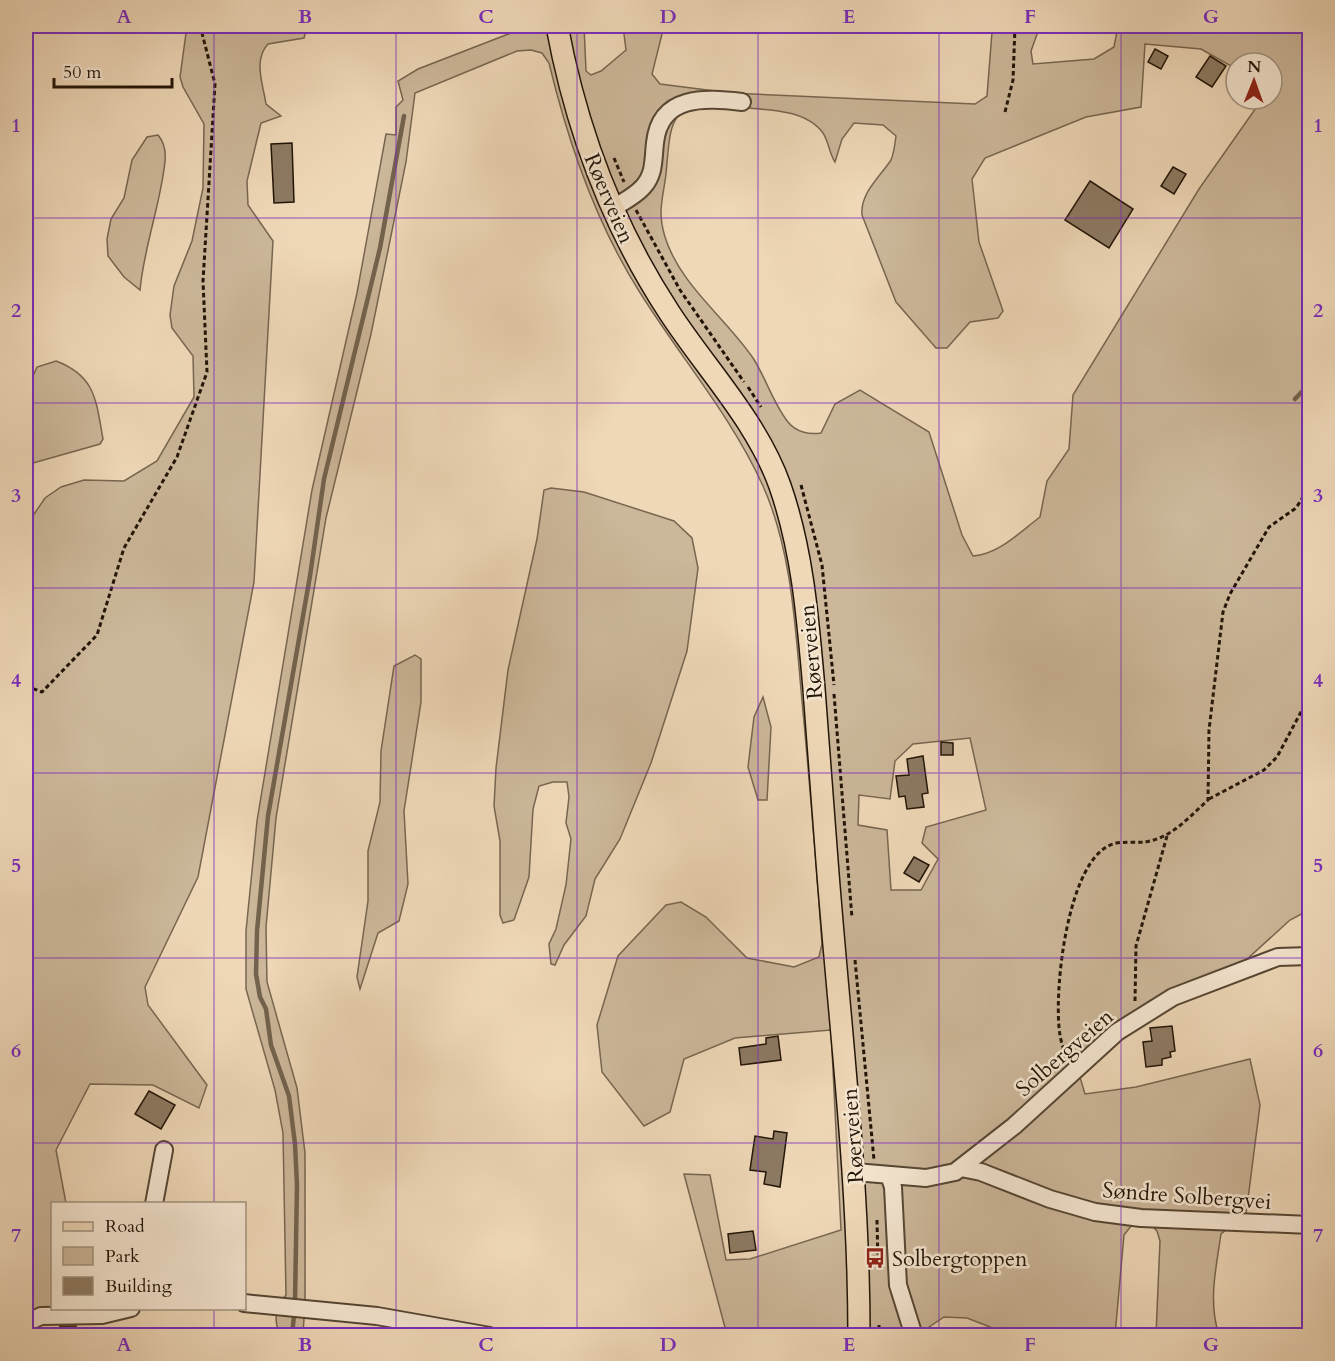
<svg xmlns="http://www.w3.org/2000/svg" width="1335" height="1361" viewBox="0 0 1335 1361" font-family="Cardo,serif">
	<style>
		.green { fill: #ccb79a; stroke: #776650; stroke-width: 1.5; fill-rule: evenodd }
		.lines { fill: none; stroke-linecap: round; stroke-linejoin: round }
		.stream { stroke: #73624d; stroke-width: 4.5 }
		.building { fill: #8d7a63; stroke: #221507; stroke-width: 1.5 }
		.minor-casing { stroke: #554633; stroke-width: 20 }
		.major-casing { stroke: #221507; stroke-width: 24 }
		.path { stroke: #221507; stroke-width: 3; stroke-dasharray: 4.5 3; stroke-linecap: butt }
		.minor { stroke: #f5e6d1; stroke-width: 16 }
		.major { stroke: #efd8b8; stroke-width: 21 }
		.grid { fill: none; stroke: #7b2cbf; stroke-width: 1.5; stroke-opacity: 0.55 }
		.labels { text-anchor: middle; stroke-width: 5; stroke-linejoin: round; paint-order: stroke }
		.street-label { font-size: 22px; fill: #221507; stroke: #f5e6d1 }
		.poi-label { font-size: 22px; fill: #221507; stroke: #f5e6d1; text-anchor: start }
		.neatline { fill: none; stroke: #7b2cbf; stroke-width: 2 }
		.grid-label { font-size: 20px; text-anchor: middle; font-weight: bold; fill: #7b2cbf }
	</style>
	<rect width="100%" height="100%" fill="#efd8b8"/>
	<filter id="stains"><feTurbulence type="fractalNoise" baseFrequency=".00333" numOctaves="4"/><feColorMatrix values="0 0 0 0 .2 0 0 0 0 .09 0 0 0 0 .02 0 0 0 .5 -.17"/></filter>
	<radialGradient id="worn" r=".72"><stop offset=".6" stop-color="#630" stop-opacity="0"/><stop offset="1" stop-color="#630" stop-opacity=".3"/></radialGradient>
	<!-- green -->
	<path class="green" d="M187 26H291L305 34 304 38 268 44C253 60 263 84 266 104L281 116 261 123 247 181 248 205 273 241 254 582 198 877 145 987 148 1005 207 1085 199 1108 153 1085 90 1084 56 1150 66 1203 52 1204V1308L26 1328V526L45 498 61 487 84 480 124 481 157 461 194 397 193 356 172 328 170 315 174 286 192 241 203 188 204 124 183 87 180 77Z
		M520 26H584L586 71 591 75 601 71 626 50 623 26H664L652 74 660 84 731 93 975 104 987 96 992 32 989 26H1040L1031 51 1033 64 1094 59 1114 47 1118 26H1309V910L1290 920 1246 960 1169 990 1074 1057 1085 1094 1136 1087 1250 1059 1260 1105 1246 1214 1221 1234C1216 1268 1208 1302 1219 1335H1156L1160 1241 1157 1231 1152 1226H1131L1124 1235 1115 1335H1000L990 1327 967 1318 944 1317 917 1335H727L684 1174 710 1175 726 1260 750 1259 841 1230 831 1030 735 1038 684 1059 670 1112 644 1126 602 1072 597 1025 618 956 666 905 681 902 706 917 747 958 794 967 819 957 822 944C816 859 809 775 801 690 795 622 791 549 763 486 731 415 680 357 639 291 596 223 568 142 549 63L542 53 531 50 517 51 415 93 406 162 371 334 326 518 276 818 266 927 267 982 297 1088 305 1153V1304L422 1317 526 1335H449L348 1320 304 1318 303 1335 281 1336C273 1322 275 1307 286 1295L283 1133 275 1090 246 989V931L257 821 312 490 357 293 386 134 396 135V107L403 100 398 81 418 69 511 33ZM1145 44 1201 49 1233 67 1236 72V63H1272V99H1251L1256 108 1199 189 1073 395 1069 449 1047 481 1040 517C1020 532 999 554 973 556L962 535 929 432 860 390 835 404 821 433C809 435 796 432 788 422 773 403 766 378 753 358 725 317 680 285 665 237 657 211 663 199 666 174 671 119 668 100 733 107 760 110 804 107 823 133 829 142 829 153 835 162L842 139 854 123 883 125 896 136C895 144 894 153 891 160 880 177 860 193 862 215L896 302 936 348H947L970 322 998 318 1003 311 979 242 972 179 985 158 1086 117 1141 107ZM970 738 986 810 926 827 922 843 938 859 921 890H891L887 830 858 825 859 795 890 799 895 761 913 744Z
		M158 135C164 142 166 151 165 161 161 203 144 246 140 290L124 277 108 256 107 239 111 219 124 198 132 160 147 137Z
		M56 361C96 376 96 401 103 439L100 444 26 465V392L37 367Z
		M551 488 584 492 674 521 692 538 698 568 687 651 651 763 620 839 595 879 586 916 564 945 555 965 551 964 549 944 556 929 566 885 571 839 566 823 569 797 567 782H553L539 786 533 809 529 877 514 920 503 923 500 915V841L494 806 496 768 508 670 537 539 544 490Z
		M415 655 421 659V702L404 811 408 884 399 921 378 933 360 989 357 977 368 901V851L380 802 381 751 394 666Z
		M763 697 771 727 767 800H758L748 767 754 717Z"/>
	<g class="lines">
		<!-- stream -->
		<path class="stream" d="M1295 399 1310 383
			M295 1302 297 1185 295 1144 289 1096 271 1045 266 1009 260 997 256 974 257 931 268 816 310 576 324 479 380 248 404 116
			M292 1336 294 1315"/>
	</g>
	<!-- building -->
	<path class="building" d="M1155 49 1168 56 1161 69 1148 62Z
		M1210 56 1226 66 1212 87 1196 77Z
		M292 143 294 202 274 203 271 144Z
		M1173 167 1186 174 1174 194 1161 186Z
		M1090 181 1133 209 1109 248 1065 220Z
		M941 742 953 743V755H941Z
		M923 756 928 793 922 794 924 807 907 809 905 796 899 797 896 776 909 775 907 759Z
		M914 857 929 865 919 882 904 873Z
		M1172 1026 1175 1051 1170 1052 1171 1057 1162 1059V1065L1146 1067 1143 1042 1152 1041 1150 1028Z
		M778 1036 781 1060 741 1065 739 1048 766 1044V1038Z
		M149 1091 175 1105 161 1129 135 1114Z
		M774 1131 787 1133 780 1187 764 1184 766 1172 750 1170 755 1136 773 1139Z
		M753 1231 756 1250 730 1253 728 1234Z
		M60 1326H76V1334H60Z"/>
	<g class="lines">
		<!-- minor casing -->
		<g class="minor-casing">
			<path id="minor" d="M613 208C623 202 635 196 643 187 655 174 653 159 655 143 660 94 706 98 742 102
				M961 1168 981 1172 1050 1199 1095 1212 1141 1218 1310 1225
				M855 1172 926 1178 955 1172 1014 1126 1117 1032 1173 997 1278 957 1310 956
				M889 1175 893 1187 898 1285 914 1336
				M154 1204 164 1150
				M244 1303 377 1316 490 1336
				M26 1323 41 1316 102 1315 131 1308"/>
		</g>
		<!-- major casing -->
		<g class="major-casing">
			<path id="major" d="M557 26C576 128 612 225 669 312 706 369 757 421 780 486 803 552 808 621 814 689 818 747 823 804 827 861 839 1020 859 1176 859 1336"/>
		</g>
		<!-- path -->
		<path class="path" d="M1005 112 1013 80 1015 26
			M614 158 624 182
			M636 210 680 290 744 382
			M748 387 761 407
			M801 485 822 565 834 685
			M26 686 42 692 97 635 124 548 177 457 207 372 203 281 215 84 202 33 197 26
			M834 694 852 918
			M1209 799 1264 770 1277 757 1310 695
			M855 960 874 1160
			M1135 1001 1136 946 1167 836
			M1066 1057C1064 1050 1061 1042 1060 1035 1053 994 1067 858 1113 844 1122 841 1135 843 1145 842 1172 838 1189 817 1208 800L1209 730 1223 612 1230 594 1269 527 1296 508 1310 486
			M877 1220 878 1265
			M879 1325V1336"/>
		<!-- minor -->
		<use href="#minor" class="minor"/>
		<!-- major -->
		<use href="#major" class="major"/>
	</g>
	<!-- grid -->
	<path class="grid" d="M214 26V1204M396 26V1336M577 26V1336M758 26V1336M939 26V1336M1121 26V1336M26 218H1310M26 403H1310M26 588H1310M26 773H1310M26 958H1310M26 1143H1310M214 1308V1336"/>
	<!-- icons -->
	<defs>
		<g id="bus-bare" transform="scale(1.62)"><path d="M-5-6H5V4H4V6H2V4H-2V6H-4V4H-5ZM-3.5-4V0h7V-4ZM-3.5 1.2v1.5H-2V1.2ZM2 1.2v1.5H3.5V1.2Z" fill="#8f2418" stroke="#f5e6d1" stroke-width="2.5" paint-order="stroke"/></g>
	</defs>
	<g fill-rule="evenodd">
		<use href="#bus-bare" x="875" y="1258"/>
	</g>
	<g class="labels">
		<!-- street labels -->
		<g class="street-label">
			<text transform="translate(610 198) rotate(67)" y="8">Røerveien</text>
			<text transform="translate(810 652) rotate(-95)" y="8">Røerveien</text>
			<text transform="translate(1064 1052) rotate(-41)" y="8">Solbergveien</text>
			<text transform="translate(852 1136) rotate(-94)" y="8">Røerveien</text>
			<text transform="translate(1187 1195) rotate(4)" y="8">Søndre Solbergvei</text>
		</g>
		<!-- poi labels -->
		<g class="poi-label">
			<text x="892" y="1266">Solbergtoppen</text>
		</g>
	</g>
	<!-- margin -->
	<rect width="1335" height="1361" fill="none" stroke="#efd8b8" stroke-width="66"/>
	<!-- legend -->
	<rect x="51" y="1202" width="195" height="108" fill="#f5e6d1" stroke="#a19280" stroke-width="1.5"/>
	<rect x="63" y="1222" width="30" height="9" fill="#efd8b8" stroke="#a19280" stroke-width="1.5"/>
	<text x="105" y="1232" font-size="18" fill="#221507">Road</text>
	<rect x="63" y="1247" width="30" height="18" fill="#ccb79a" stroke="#a19280" stroke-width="1.5"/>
	<text x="105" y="1262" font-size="18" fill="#221507">Park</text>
	<rect x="63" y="1277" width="30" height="18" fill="#8d7a63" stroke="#a19280" stroke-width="1.5"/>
	<text x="105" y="1292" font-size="18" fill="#221507">Building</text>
	<!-- north arrow -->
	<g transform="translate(1254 81) rotate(1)"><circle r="28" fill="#f5e6d1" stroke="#a19280" stroke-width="1.5"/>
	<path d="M0-4.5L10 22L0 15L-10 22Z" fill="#8f2418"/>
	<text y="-9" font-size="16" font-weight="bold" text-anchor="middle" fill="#221507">N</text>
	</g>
	<!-- scale -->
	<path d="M54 78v9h118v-9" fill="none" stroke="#221507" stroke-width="3"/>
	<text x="63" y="78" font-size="18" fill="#221507" stroke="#f5e6d1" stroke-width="4.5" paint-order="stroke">50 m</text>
	<rect x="33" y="33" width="1269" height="1295" class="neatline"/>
	<g class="grid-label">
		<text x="124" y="23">A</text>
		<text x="305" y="23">B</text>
		<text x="486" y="23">C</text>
		<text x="668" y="23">D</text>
		<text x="849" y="23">E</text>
		<text x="1030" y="23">F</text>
		<text x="1211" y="23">G</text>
		<text x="16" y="132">1</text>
		<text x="1318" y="132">1</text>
		<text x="16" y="317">2</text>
		<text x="1318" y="317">2</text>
		<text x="16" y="502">3</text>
		<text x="1318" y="502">3</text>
		<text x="16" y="687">4</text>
		<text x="1318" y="687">4</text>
		<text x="16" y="872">5</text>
		<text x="1318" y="872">5</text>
		<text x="16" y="1057">6</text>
		<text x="1318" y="1057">6</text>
		<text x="16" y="1242">7</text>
		<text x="1318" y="1242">7</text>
		<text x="124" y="1351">A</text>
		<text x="305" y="1351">B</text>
		<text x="486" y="1351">C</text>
		<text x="668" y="1351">D</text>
		<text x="849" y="1351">E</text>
		<text x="1030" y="1351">F</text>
		<text x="1211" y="1351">G</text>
	</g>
	<rect width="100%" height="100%" filter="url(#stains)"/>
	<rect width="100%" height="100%" fill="url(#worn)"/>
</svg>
